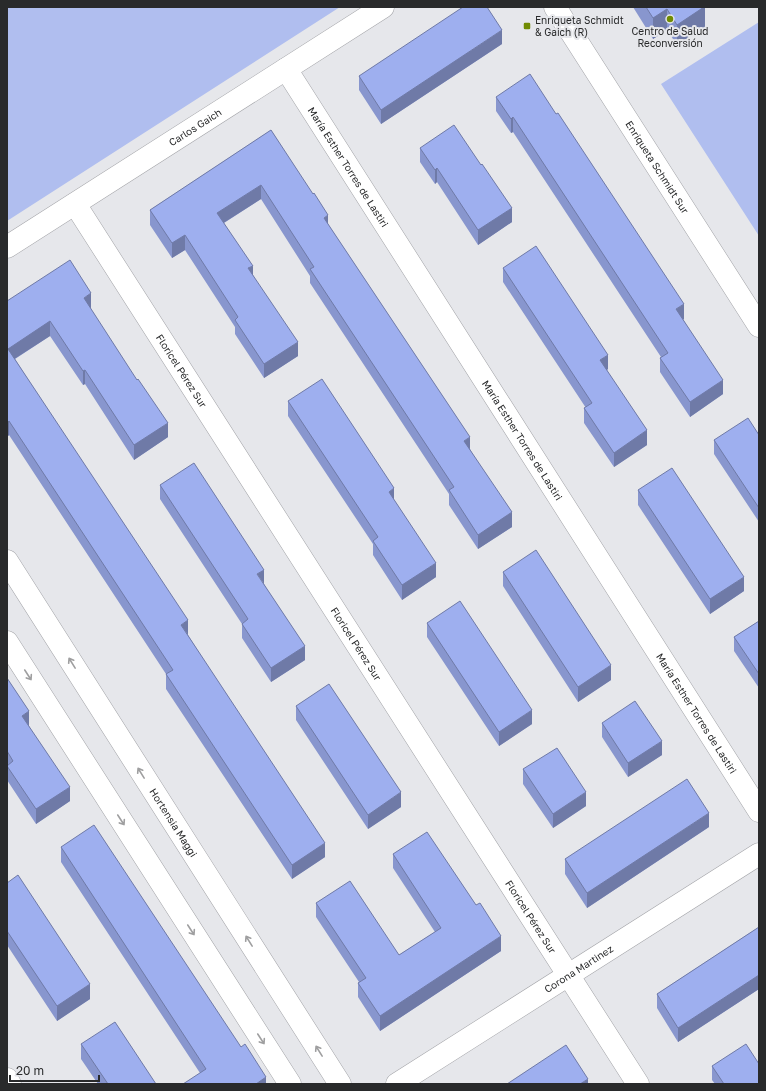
<svg xmlns="http://www.w3.org/2000/svg" width="766" height="1091" viewBox="0 0 766 1091" font-family="'Golos Text',sans-serif">
	<style>
		.green { fill: #b0beef }
		.lines { fill: none; stroke-linecap: round; stroke-linejoin: round }
		.minor-casing { stroke: #a3a4a8; stroke-width: 23 }
		.tertiary-casing { stroke: #a3a4a8; stroke-width: 23 }
		.minor { stroke: #fff; stroke-width: 22 }
		.tertiary { stroke: #fff; stroke-width: 22 }
		.wall { fill: #8896ce }
		.shaded-wall { fill: #6f7aa7 }
		.building { fill: #9eafef; stroke: #6f7aa7 }
		.oneway { stroke: #9f9fa0 }
		.poi-dot { fill: #708b03; stroke: #e6e7eb; stroke-width: 1.5 }
		.labels { text-anchor: middle; stroke-width: 4; stroke-linejoin: round; paint-order: stroke }
		.poi-label { font-size: 10px; fill: #292a2b; stroke: #e6e7eb; text-anchor: start }
		.street-label { font-size: 10px; fill: #292a2b; stroke: #e6e7eb }
	</style>
	<rect width="100%" height="100%" fill="#e6e7eb"/>
	<!-- green -->
	<path class="green" d="M7 7H340L7 221Z
		M759 22V236L661 84Z"/>
	<g class="lines">
		<!-- minor casing -->
		<g class="minor-casing">
			<g id="minor">
				<path id="s1" d="M286 69 759 811"/>
				<path id="s2" d="M75 204 638 1084"/>
				<path id="s3" d="M7 561 340 1084"/>
				<path d="M7 642 290 1084"/>
				<path id="s4" d="M397 1084 759 854"/>
			</g>
		</g>
		<!-- tertiary casing -->
		<g class="tertiary-casing">
			<g id="tertiary">
				<path id="s5" d="M555 7 759 326"/>
				<path id="s6" d="M7 247 383 7"/>
				<path d="M7 1079 10 1084"/>
			</g>
		</g>
		<!-- minor -->
		<use href="#minor" class="minor"/>
		<!-- tertiary -->
		<use href="#tertiary" class="tertiary"/>
	</g>
	<!-- wall -->
	<path class="wall" d="M633 7H705V27L677 45 667 30 653 39Z
		M502 44 381 124 359 90V76Z
		M496 97 684 319H683L723 394 690 417 660 372V358L661 357 513 132 511 133 496 111Z
		M271 130 328 224 470 449 512 527 478 549 449 505V494L310 283V276L261 199 224 223 298 356 264 378 235 334V327L185 250 172 258 150 225V210Z
		M420 148 481 165 512 222 478 245 437 182 435 184 420 162Z
		M503 268 608 369 607 370 647 445 614 467 584 423V408H586L503 282Z
		M7 301 91 308H90L168 437 134 460 85 384 83 385 50 336 15 359 188 635 325 857 292 879 166 689V674L9 435 8 436 7 435Z
		M288 401 436 577 402 600 373 555V544L288 416Z
		M759 435V522L714 454V440Z
		M160 485 264 584 305 660 271 682 242 638V624L160 499Z
		M638 490 744 591 710 614 638 505Z
		M503 572 611 680 578 702 503 586Z
		M759 621V688L734 651V637Z
		M427 623 532 724 499 746 427 637Z
		M7 678 29 726 70 801 36 824 7 780Z
		M296 706 401 807 368 829 296 720Z
		M602 723 662 755 628 777 602 737Z
		M523 769 586 806 553 828 523 784Z
		M709 827 587 908 565 874V859Z
		M61 847 241 1047 266 1084 200 1073 61 862Z
		M393 854 501 951 380 1031 358 997V983L359 982 316 917V903L399 955 435 932 393 868Z
		M7 883 90 999 57 1021 7 945Z
		M759 927V989L678 1042 657 1008V994Z
		M81 1044 156 1084H98L81 1059Z
		M712 1066 759 1084H715L712 1080Z"/>
	<!-- shaded-wall -->
	<path class="shaded-wall" d="M704 7H705V27L677 45V25Z
		M667 9V30L653 39V18Z
		M502 30V44L381 124V110Z
		M513 117V132L511 133V119Z
		M437 168V182L435 184V170Z
		M261 185V199L217 227V213Z
		M512 208V222L478 245V230Z
		M328 215V230L324 218Z
		M185 235V250L172 258V243Z
		M253 266V280L248 268Z
		M91 293V308L84 313V298Z
		M684 304V319L676 324V309Z
		M50 321V336L8 363V349Z
		M298 342V356L264 378V364Z
		M608 355V369L600 374V360Z
		M85 370V384L83 385V371Z
		M723 380V394L690 417V402Z
		M9 421V435L8 436V422Z
		M168 423V437L134 460V445Z
		M647 430V445L614 467V453Z
		M470 437V452L464 441Z
		M394 488V503L389 492Z
		M512 512V527L478 549V535Z
		M436 563V577L402 600V585Z
		M264 570V584L257 574Z
		M744 577V591L710 614V599Z
		M188 620V635L181 625Z
		M305 646V660L271 682V668Z
		M611 665V680L578 702V687Z
		M532 710V724L499 746V732Z
		M29 711V726L22 716Z
		M662 741V755L628 777V763Z
		M70 787V801L36 824V809Z
		M401 792V807L368 829V815Z
		M586 792V806L553 828V814Z
		M709 813V827L587 908V893Z
		M325 843V857L292 879V865Z
		M501 936V951L380 1031V1016Z
		M759 975V989L678 1042V1028Z
		M90 984V999L57 1021V1006Z
		M266 1077V1084H256Z
		M588 1079V1084H580Z"/>
	<!-- building -->
	<path class="building" d="M463 7H487L502 30 381 110 359 76Z
		M646 7H704L677 25 667 9 653 18Z
		M530 74 556 114 558 113 684 304 676 309 723 380 690 402 660 358 668 353 513 117 511 119 496 97Z
		M454 125 481 165 482 164 512 208 478 230 437 168 435 170 420 148Z
		M271 130 313 194 314 193 328 215 324 218 470 437 464 441 512 512 478 535 449 490 454 487 310 269 314 267 261 185 217 213 253 266 248 268 298 342 264 364 235 320 238 317 185 235 172 243 150 210Z
		M536 246 608 355 600 360 647 430 614 453 584 408 592 403 503 268Z
		M70 260 91 293 84 298 137 380 138 379 168 423 134 445 85 370 83 371 50 321 8 349 188 620 181 625 325 843 292 865 166 674 173 670 9 421 8 422 7 421V301Z
		M322 379 394 488 389 492 436 563 402 585 373 541 378 537 288 401Z
		M748 418 759 435V508L714 440Z
		M194 463 264 570 257 574 305 646 271 668 242 624 248 619 160 485Z
		M672 468 744 577 710 599 638 490Z
		M536 550 611 665 578 687 503 572Z
		M460 601 532 710 499 732 427 623Z
		M759 621V674L734 637Z
		M7 678 29 711 22 716 70 787 36 809 7 766 13 761 7 751Z
		M329 684 401 792 368 815 296 706Z
		M635 701 662 741 628 763 602 723Z
		M557 748 586 792 553 814 523 769Z
		M687 779 709 813 587 893 565 859Z
		M94 825 241 1047 245 1044 266 1077 256 1084H183L206 1069 61 847Z
		M427 832 476 905 480 903 501 936 380 1016 358 983 366 978 316 903 350 881 399 955 441 928 393 854Z
		M18 875 90 984 57 1006 7 931V883Z
		M759 927V975L678 1028 657 994Z
		M115 1022 156 1084H108L81 1044Z
		M746 1044 759 1064V1084H724L712 1066Z
		M566 1045 588 1079 580 1084H507Z"/>
	<!-- one-way arrows -->
	<defs><path id="oneway-shaft" d="M-6 0H5M1.5-3L5.5 0L1.5 3" fill="none" stroke-width="1.6" stroke-linecap="round" stroke-linejoin="round"/></defs>
	<g class="oneway">
		<use href="#oneway-shaft" transform="translate(72 663) rotate(-122)"/>
		<use href="#oneway-shaft" transform="translate(28 675) rotate(57)"/>
		<use href="#oneway-shaft" transform="translate(141 773) rotate(-122)"/>
		<use href="#oneway-shaft" transform="translate(121 820) rotate(57)"/>
		<use href="#oneway-shaft" transform="translate(191 930) rotate(57)"/>
		<use href="#oneway-shaft" transform="translate(249 941) rotate(-122)"/>
		<use href="#oneway-shaft" transform="translate(261 1039) rotate(57)"/>
		<use href="#oneway-shaft" transform="translate(319 1051) rotate(-122)"/>
	</g>
	<!-- markers -->
	<g class="poi-dot">
		<circle cx="670" cy="19" r="4"/>
		<rect x="523" y="22" width="8" height="8" rx="2"/>
	</g>
	<g class="labels">
		<!-- poi labels -->
		<g class="poi-label">
			<text x="535" y="24">Enriqueta Schmidt<tspan x="535" dy="12">&amp; Gaich (R)</tspan></text>
			<text x="670" y="35" text-anchor="middle">Centro de Salud<tspan x="670" dy="12">Reconversión</tspan></text>
		</g>
		<!-- street labels -->
		<g class="street-label">
			<text dy="4" stroke="none"><textPath href="#s6" startOffset="223">Carlos Gaich</textPath></text>
			<text dy="4" stroke="none"><textPath href="#s1" startOffset="116">María Esther Torres de Lastiri</textPath></text>
			<text dy="4" stroke="none"><textPath href="#s5" startOffset="190">Enriqueta Schmidt Sur</textPath></text>
			<text dy="4" stroke="none"><textPath href="#s2" startOffset="198">Floricel Pérez Sur</textPath></text>
			<text dy="4" stroke="none"><textPath href="#s1" startOffset="440">María Esther Torres de Lastiri</textPath></text>
			<text dy="4" stroke="none"><textPath href="#s2" startOffset="522">Floricel Pérez Sur</textPath></text>
			<text dy="4" stroke="none"><textPath href="#s1" startOffset="764">María Esther Torres de Lastiri</textPath></text>
			<text dy="4" stroke="none"><textPath href="#s3" startOffset="310">Hortensia Maggi</textPath></text>
			<text dy="4" stroke="none"><textPath href="#s2" startOffset="846">Floricel Pérez Sur</textPath></text>
			<text dy="4" stroke="none"><textPath href="#s4" startOffset="215">Corona Martinez</textPath></text>
		</g>
	</g>
	<!-- border -->
	<rect width="766" height="1091" fill="none" stroke="#292a2b" stroke-width="16"/>
	<!-- scale -->
	<path d="M10 1075v6h89v-6" fill="none" stroke="#292a2b" stroke-width="2"/>
	<text x="16" y="1075" font-size="12" fill="#292a2b" stroke="#e6e7eb" stroke-width="3" paint-order="stroke">20 m</text>
</svg>
